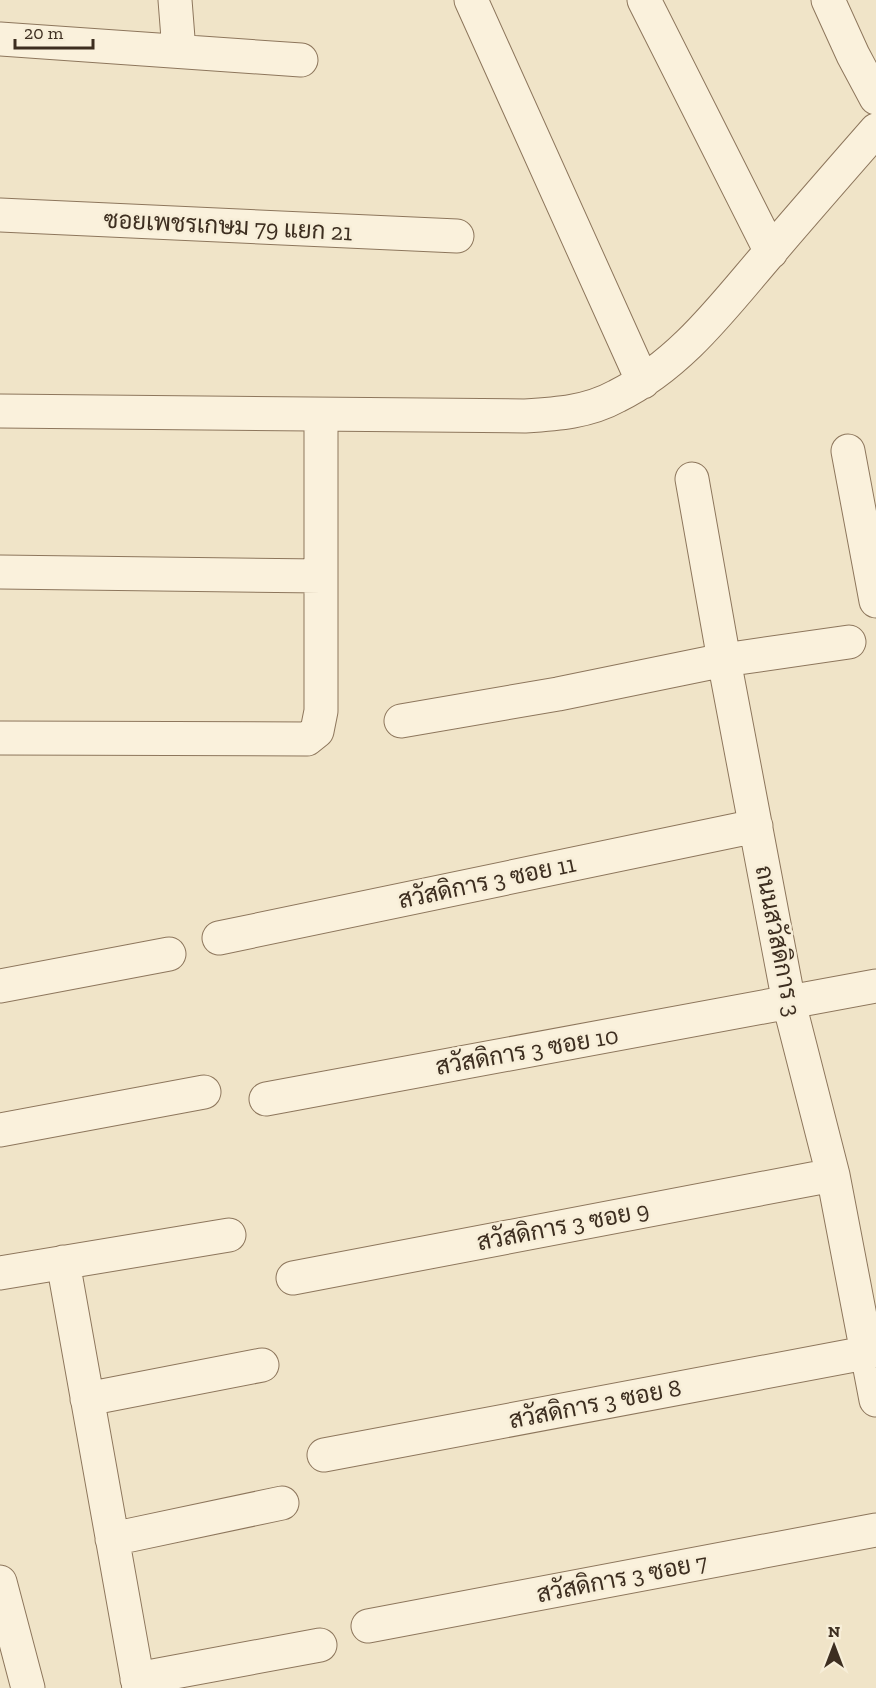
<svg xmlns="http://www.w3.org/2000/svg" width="876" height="1688" viewBox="0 0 876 1688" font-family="'Zilla Slab',Sarabun,serif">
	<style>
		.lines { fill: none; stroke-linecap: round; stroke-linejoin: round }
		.minor-casing { stroke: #8d765c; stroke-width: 35 }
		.minor { stroke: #faf1dc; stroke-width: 33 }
		.labels { text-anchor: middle; stroke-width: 5; stroke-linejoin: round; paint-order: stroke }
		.street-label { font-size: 24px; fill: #3d2e20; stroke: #f7eed8 }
	</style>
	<rect width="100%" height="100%" fill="#f0e4c8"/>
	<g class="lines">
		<!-- minor casing -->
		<g class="minor-casing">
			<path id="minor" d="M175 0 179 51
				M471 0 643 382
				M644 0 771 252
				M828 0 853 55 876 98
				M0 39 301 60
				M0 215 457 236
				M0 411 525 416C557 414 588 412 617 396 682 364 725 304 771 251 806 210 841 170 876 130
				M848 451 876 601
				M692 479 724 660 789 1003 833 1175 876 1400
				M0 572 321 576
				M401 721 558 694 724 660 849 642
				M0 738 307 739 317 731 321 711V415
				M219 938 756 826
				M0 986 169 954
				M266 1099 876 986
				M0 1130 204 1092
				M63 1262 139 1688
				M0 1273 229 1235
				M293 1278 833 1175
				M87 1399 262 1365
				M324 1455 876 1351
				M112 1539 282 1503
				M0 1582 28 1688
				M368 1626 876 1530
				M137 1679 320 1645"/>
		</g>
		<!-- minor -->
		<use href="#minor" class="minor"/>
	</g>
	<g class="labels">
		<!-- street labels -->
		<g class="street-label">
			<text transform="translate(228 226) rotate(3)" y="8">ซอยเพชรเกษม 79 แยก 21</text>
			<text transform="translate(487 882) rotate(-12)" y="8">สวัสดิการ 3 ซอย 11</text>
			<text transform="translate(778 941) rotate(79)" y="8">ถนนสวัสดิการ 3</text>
			<text transform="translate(527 1051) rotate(-10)" y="8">สวัสดิการ 3 ซอย 10</text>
			<text transform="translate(563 1226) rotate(-11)" y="8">สวัสดิการ 3 ซอย 9</text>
			<text transform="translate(595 1404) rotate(-11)" y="8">สวัสดิการ 3 ซอย 8</text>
			<text transform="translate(622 1578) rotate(-11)" y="8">สวัสดิการ 3 ซอย 7</text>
		</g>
	</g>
	<!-- north arrow -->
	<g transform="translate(834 1646)" stroke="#f7eed8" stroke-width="4.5" paint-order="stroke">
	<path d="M0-4.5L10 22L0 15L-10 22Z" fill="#3d2e20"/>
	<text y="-9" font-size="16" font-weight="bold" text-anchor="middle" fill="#3d2e20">N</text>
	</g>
	<!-- scale -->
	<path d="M15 39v9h78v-9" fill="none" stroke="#3d2e20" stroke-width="3"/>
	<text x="24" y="39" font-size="18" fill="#3d2e20" stroke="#f7eed8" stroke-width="4.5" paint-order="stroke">20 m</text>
</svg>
